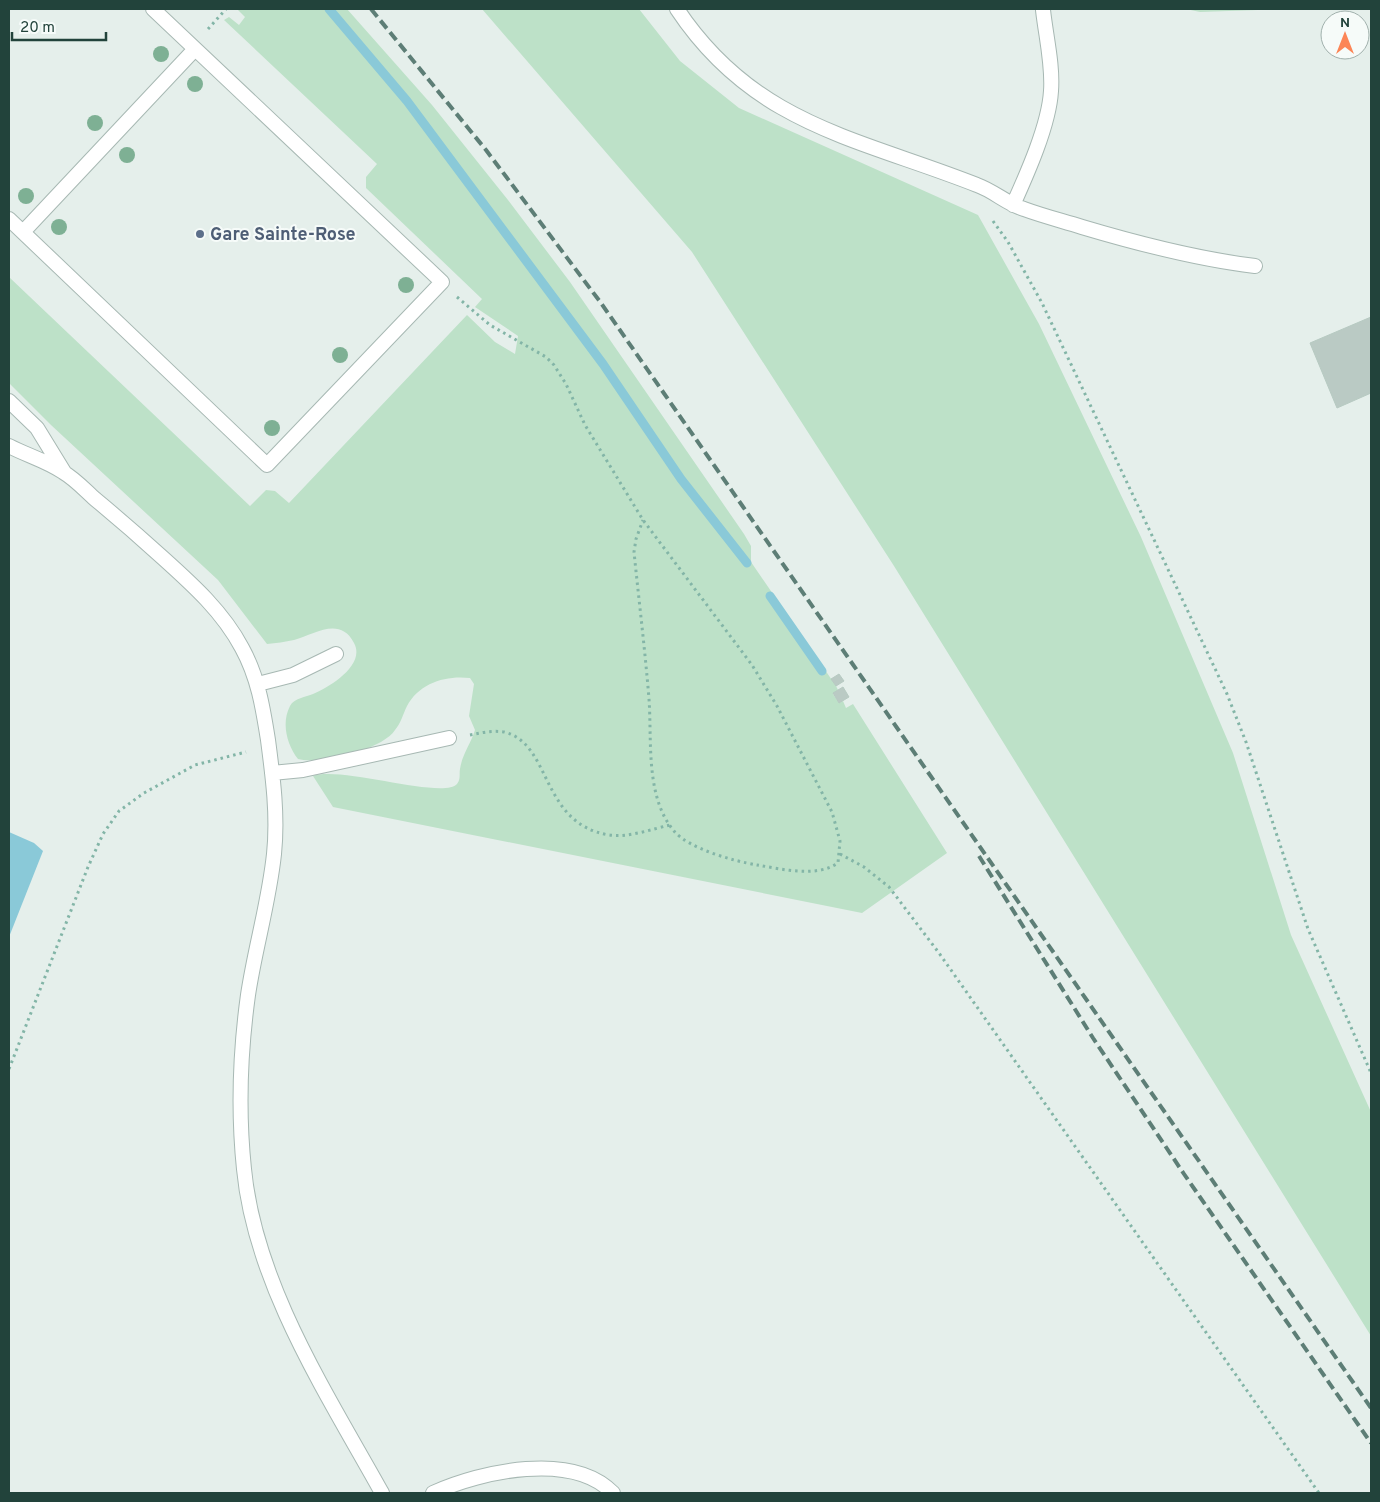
<svg xmlns="http://www.w3.org/2000/svg" width="1380" height="1502" viewBox="0 0 1380 1502" font-family="Overpass,sans-serif">
	<style>
		.green { fill: #bde1c8 }
		.water { fill: #8ac9d8 }
		.lines { fill: none; stroke-linecap: round; stroke-linejoin: round }
		.stream { stroke: #8ac9d8; stroke-width: 9 }
		.building { fill: #bacac4; stroke: #b7cac2 }
		.lane-casing { stroke: #a7b8b3; stroke-width: 16 }
		.path { stroke: #83b5a7; stroke-width: 3; stroke-dasharray: 2.5 4; stroke-linecap: butt }
		.lane { stroke: #fff; stroke-width: 14 }
		.rail { stroke: #5d7e76; stroke-width: 4; stroke-dasharray: 10 5; stroke-linecap: butt }
		.tree { fill: #7eb094 }
		.service-dot { fill: #5c6f8a; stroke: #f6fbf9; stroke-width: 2 }
		.labels { text-anchor: middle; stroke-width: 4; stroke-linejoin: round; paint-order: stroke }
		.service-label { font-size: 18px; font-weight: bold; fill: #4e5e75; stroke: #f6fbf9; text-anchor: start }
	</style>
	<rect width="100%" height="100%" fill="#e5efeb"/>
	<!-- green -->
	<path class="green" d="M237 9H347L432 105 508 200 570 282 744 534 751 546V562L836 686 838 690 833 694 839 703 843 701 846 708 853 704 947 853 862 913 333 807 313 776C342 766 443 800 457 784 461 779 459 774 460 769 462 755 471 743 475 730L469 716 474 684 470 678C446 675 419 683 407 706 403 714 401 723 395 730 382 750 320 765 298 759 287 745 281 723 290 706 294 698 306 697 313 694 330 687 366 665 354 643 340 616 315 634 294 640 285 642 276 643 267 644L218 580 51 425 9 383V277L250 506 266 490 275 491 289 503 467 315 495 342 515 354 518 336 475 307 482 299 366 188V177L377 164 224 20 229 17 239 25 245 17Z
		M482 9H639L680 61 739 108 978 215 1039 324 1141 537 1233 753 1291 935 1371 1112V1336L894 566 692 252Z
		M1186 9H1289L1200 12Z"/>
	<!-- water -->
	<path class="water" d="M9 832 34 843 43 851 9 937Z"/>
	<g class="lines">
		<!-- stream -->
		<path class="stream" d="M329 9 407 101 603 364 681 479 747 563
			M770 596 822 671"/>
	</g>
	<!-- building -->
	<path class="building" d="M1371 317V393L1337 408 1310 343Z
		M839 674 844 681 836 686 831 679Z
		M843 687 849 697 839 703 833 693Z"/>
	<g class="lines">
		<!-- lane casing -->
		<g class="lane-casing">
			<path id="lane" d="M677 9C754 125 858 138 977 185 994 191 1007 204 1024 209 1043 216 1063 221 1082 227 1139 244 1196 259 1255 266
				M1013 205C1027 174 1049 125 1051 91 1053 65 1046 37 1043 10
				M9 219 267 465 442 282 153 9
				M23 232 195 49
				M9 401 37 428 64 472
				M9 446C26 455 47 461 63 472 75 479 85 490 95 499 118 518 141 538 163 558 193 585 223 612 242 648 258 677 263 708 268 740 273 778 278 816 274 854 269 902 255 948 248 995 240 1053 238 1111 244 1169 255 1284 327 1394 382 1493
				M258 684 293 675 336 654
				M272 773 303 770 449 738
				M433 1493C482 1471 572 1451 613 1493"/>
		</g>
		<!-- path -->
		<path class="path" d="M208 29 226 9
			M993 221 1008 242 1042 303 1227 694 1246 742 1308 929 1371 1073
			M457 297 490 325 546 357 554 365 566 384 585 425 643 520 752 665 777 706 832 812 840 841 838 863C816 878 782 869 757 865 734 861 689 849 674 831 645 797 652 740 649 699 645 650 639 601 634 552L636 539 643 520
			M470 735C481 733 492 730 504 732 552 743 540 824 609 835 628 838 652 829 670 825
			M840 854 864 867 889 887 939 953 1319 1493
			M9 1069 88 867 103 834 119 811 144 793 195 765 246 752"/>
		<!-- lane -->
		<use href="#lane" class="lane"/>
		<!-- rail -->
		<path class="rail" d="M371 9 486 150 601 303 1371 1408
			M979 856 1093 1038 1184 1174 1371 1443"/>
	</g>
	<!-- trees -->
	<g class="tree">
		<circle cx="161" cy="54" r="8"/>
		<circle cx="195" cy="84" r="8"/>
		<circle cx="95" cy="123" r="8"/>
		<circle cx="127" cy="155" r="8"/>
		<circle cx="26" cy="196" r="8"/>
		<circle cx="59" cy="227" r="8"/>
		<circle cx="406" cy="285" r="8"/>
		<circle cx="340" cy="355" r="8"/>
		<circle cx="272" cy="428" r="8"/>
	</g>
	<!-- markers -->
	<circle class="service-dot" cx="200" cy="234" r="5"/>
	<g class="labels">
		<!-- service labels -->
		<g class="service-label">
			<text x="210" y="240">Gare Sainte-Rose</text>
		</g>
	</g>
	<!-- border -->
	<rect width="1380" height="1502" fill="none" stroke="#22433b" stroke-width="20"/>
	<!-- north arrow -->
	<g transform="translate(1345 35)"><circle r="24" fill="#f6fbf9" stroke="#a1b1ad"/>
	<path d="M0-4L9 19L0 12L-9 19Z" fill="#fc8556"/>
	<text y="-8" font-size="14" font-weight="bold" text-anchor="middle" fill="#22433b">N</text>
	</g>
	<!-- scale -->
	<path d="M12 32v8h94v-8" fill="none" stroke="#22433b" stroke-width="2.5"/>
	<text x="20" y="32" font-size="15" fill="#22433b" stroke="#f6fbf9" stroke-width="4" paint-order="stroke">20 m</text>
</svg>
